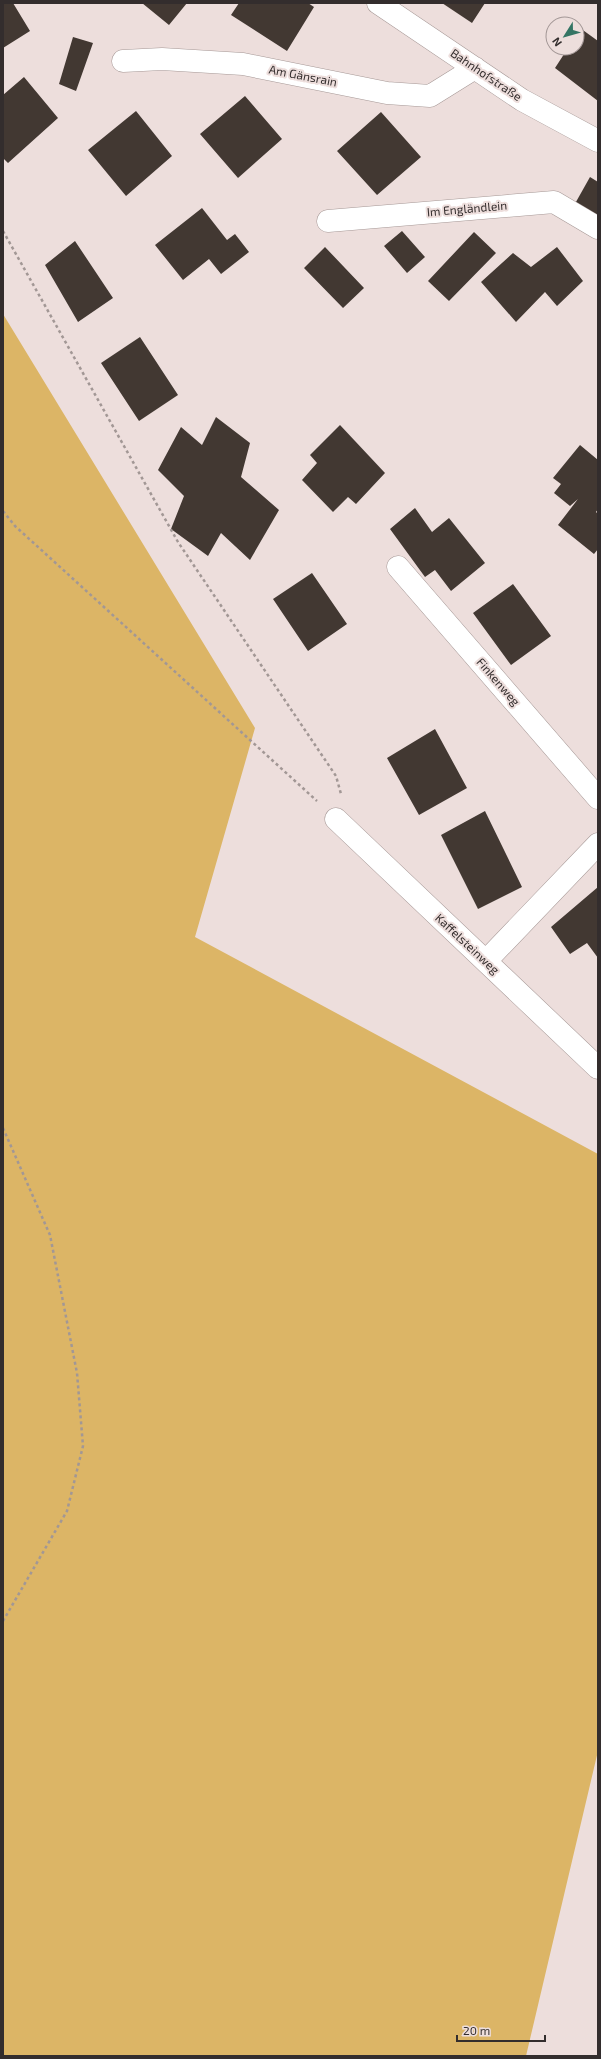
<svg xmlns="http://www.w3.org/2000/svg" width="601" height="2059" viewBox="0 0 601 2059" font-family="'Exo 2',sans-serif">
	<style>
		.green { fill: #dcb566 }
		.building { fill: #423832 }
		.lines { fill: none; stroke-linecap: round; stroke-linejoin: round }
		.street-casing { stroke: #a69896; stroke-width: 23 }
		.path { stroke: #a29795; stroke-width: 2.5; stroke-dasharray: 3 3; stroke-linecap: butt }
		.street { stroke: #fff; stroke-width: 22 }
		.labels { text-anchor: middle; stroke-width: 4; stroke-linejoin: round; paint-order: stroke }
		.street-label { font-size: 12px; fill: #332d2d; stroke: #eddedc }
	</style>
	<rect width="100%" height="100%" fill="#eddedc"/>
	<!-- green -->
	<path class="green" d="M3 314 255 728 195 937 598 1154V1751L526 2056H3Z"/>
	<!-- building -->
	<path class="building" d="M3 3H13L30 31 3 48Z
		M142 3H187L169 25Z
		M239 3H308L314 7 287 51 231 15Z
		M442 3H485L472 23Z
		M580 28 598 41V101L555 68 568 48H577V33Z
		M73 37 93 43 76 91 59 84Z
		M24 77 58 118 8 163 3 158V95Z
		M245 96 282 139 238 178 200 134Z
		M136 111 172 156 126 196 88 150Z
		M381 112 421 157 377 195 337 151Z
		M590 177 598 182V223L572 209Z
		M202 208 227 240 235 234 249 252 221 274 209 259 183 280 155 245Z
		M402 231 425 257 407 273 384 246Z
		M474 232 496 253 449 301 428 281Z
		M75 241 113 298 78 322 45 265Z
		M325 247 364 288 343 308 304 268Z
		M557 247 583 281 557 306 545 292 516 322 481 282 513 253 531 267Z
		M140 337 178 395 139 421 101 363Z
		M216 417 250 443 241 477 279 510 250 560 221 533 208 556 171 529 184 496 158 470 181 427 202 445Z
		M340 425 385 473 356 504 348 497 333 512 302 480 317 463 310 455Z
		M580 445 598 460V509L596 512 598 514V549L594 554 558 525 578 499 570 506 554 493 561 484 553 478Z
		M415 508 432 532 449 518 485 563 451 591 435 570 425 577 390 529Z
		M312 573 347 624 308 651 273 599Z
		M513 584 551 636 511 665 473 613Z
		M435 729 467 788 419 815 387 758Z
		M485 811 522 887 478 909 441 835Z
		M598 887V958L587 943 570 954 551 927Z"/>
	<g class="lines">
		<!-- street casing -->
		<g class="street-casing">
			<path id="street" d="M378 3 522 100 598 141
				M123 61 162 59 243 64 387 93 430 96 475 68
				M328 221 554 202 598 228
				M398 567 598 798
				M336 819 598 1068
				M486 961 598 844"/>
		</g>
		<!-- path -->
		<path class="path" d="M3 231 178 542 336 776 341 794
			M3 511 15 526 317 801
			M3 1128 50 1235 77 1373 83 1446 67 1511 3 1621"/>
		<!-- street -->
		<use href="#street" class="street"/>
	</g>
	<g class="labels">
		<!-- street labels -->
		<g class="street-label">
			<text transform="translate(486 75) rotate(34)" y="4">Bahnhofstraße</text>
			<text transform="translate(303 76) rotate(11)" y="4">Am Gänsrain</text>
			<text transform="translate(467 209) rotate(-5)" y="4">Im Engländlein</text>
			<text transform="translate(498 682) rotate(49)" y="4">Finkenweg</text>
			<text transform="translate(467 944) rotate(43)" y="4">Kaffelsteinweg</text>
		</g>
	</g>
	<!-- border -->
	<rect width="601" height="2059" fill="none" stroke="#332d2d" stroke-width="8"/>
	<!-- north arrow -->
	<g transform="translate(565 36) rotate(233)"><circle r="19" fill="#eddedc" stroke="#a39796"/>
	<path d="M0-3L7 15L0 10L-7 15Z" fill="#347564"/>
	<text y="-6" font-size="11" font-weight="bold" text-anchor="middle" fill="#332d2d">N</text>
	</g>
	<!-- scale -->
	<path d="M457 2035v6h88v-6" fill="none" stroke="#332d2d" stroke-width="2"/>
	<text x="463" y="2035" font-size="12" fill="#332d2d" stroke="#eddedc" stroke-width="3" paint-order="stroke">20 m</text>
</svg>
